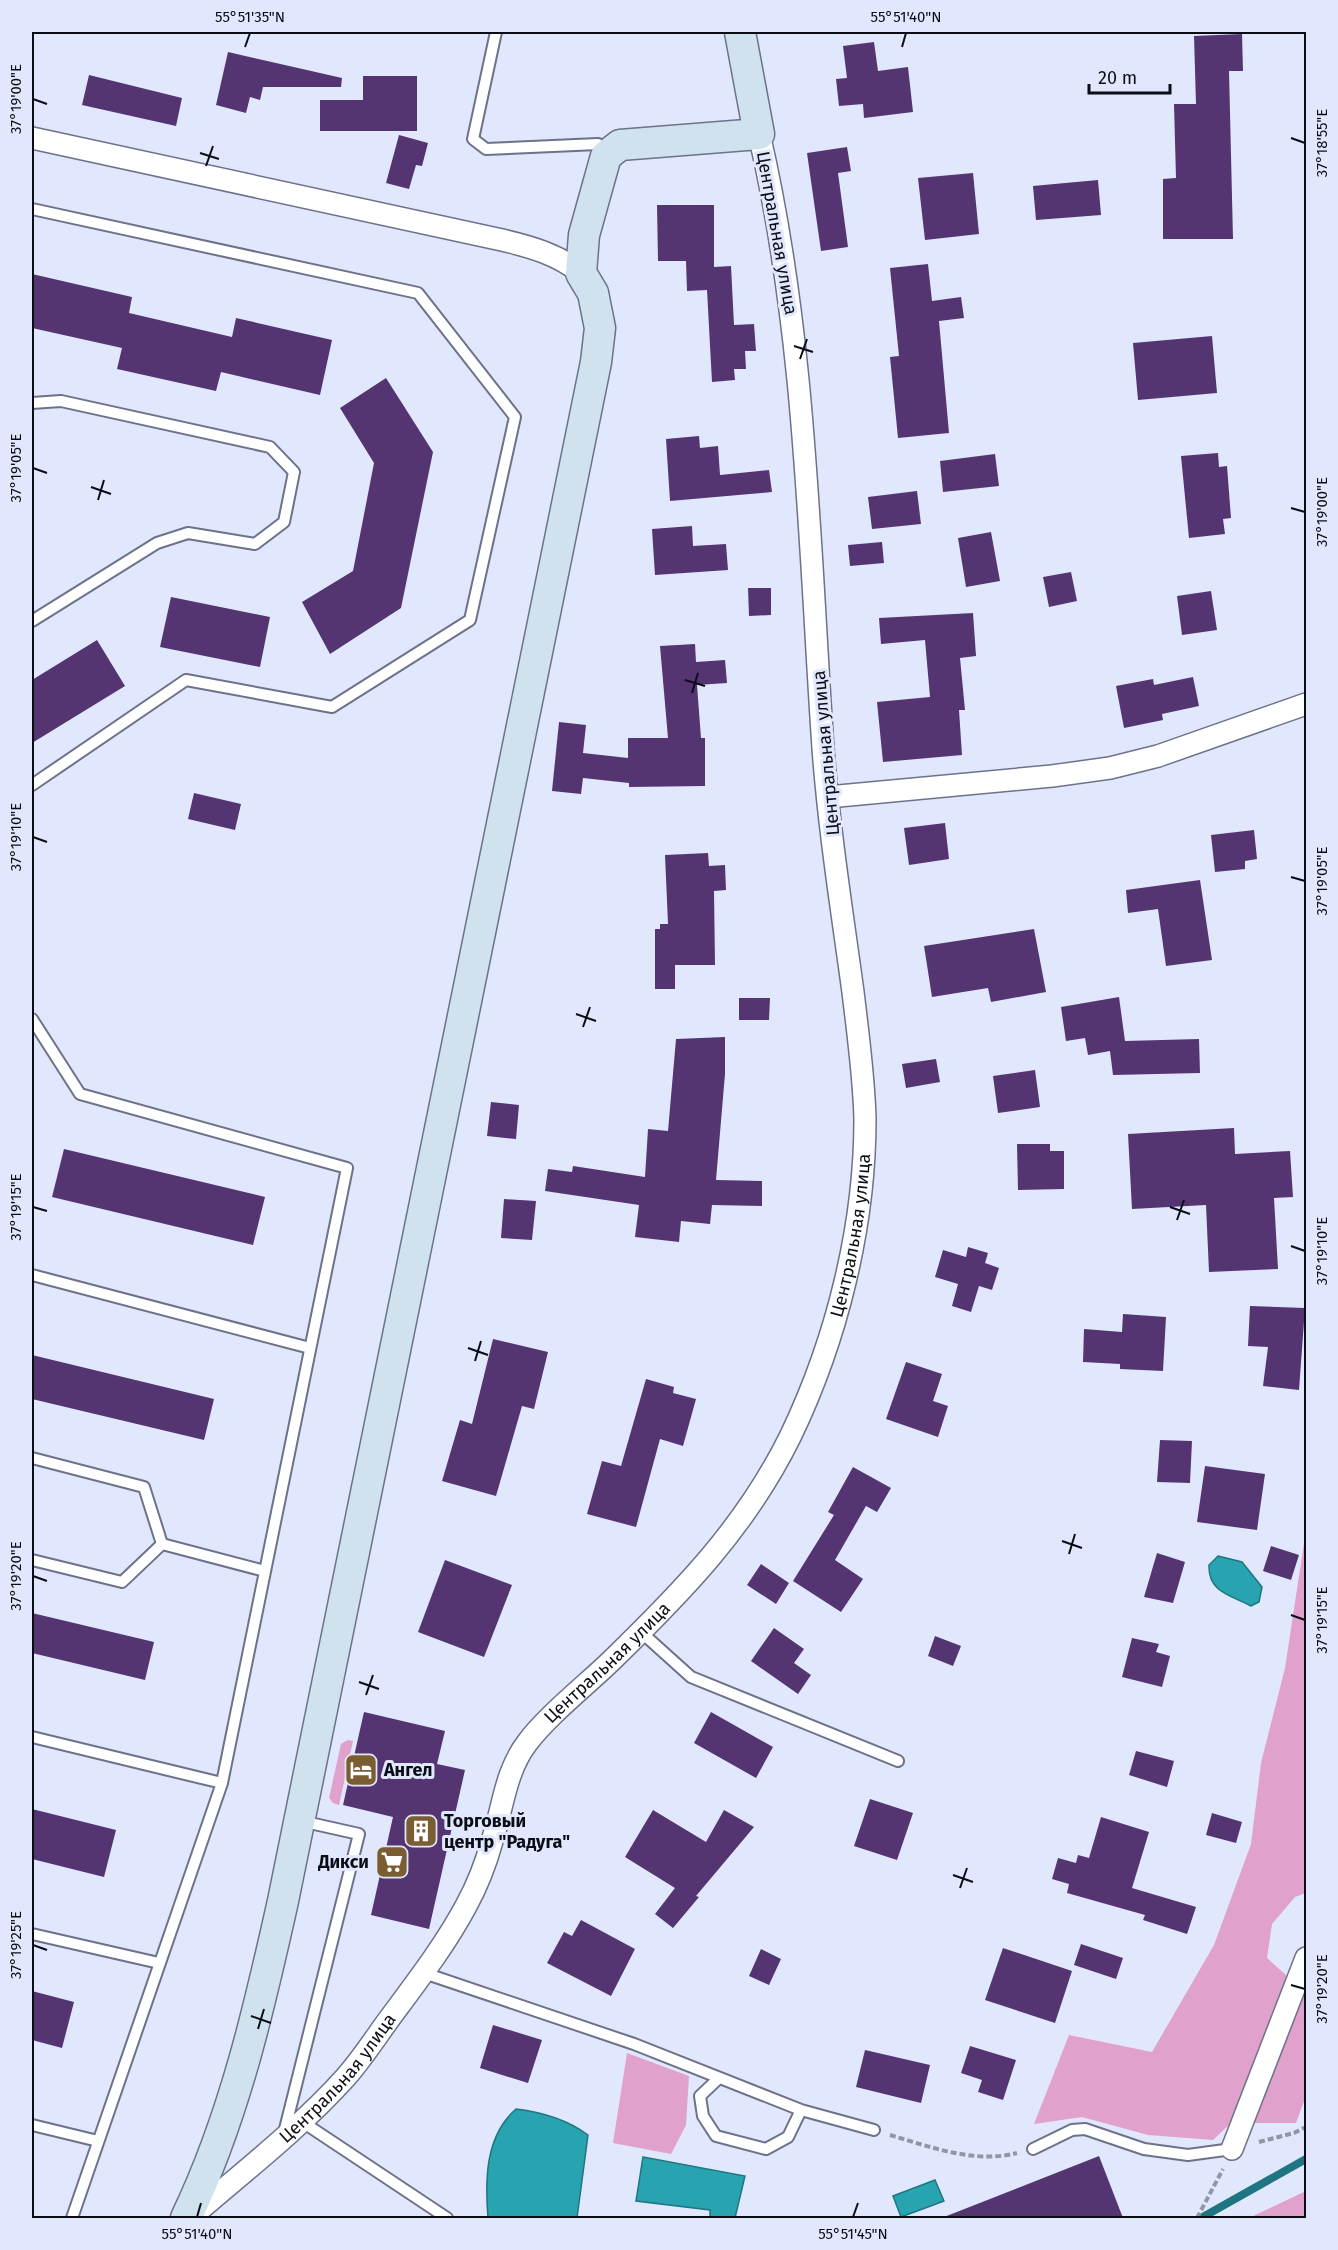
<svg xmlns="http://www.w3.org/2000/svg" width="1338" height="2250" viewBox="0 0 1338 2250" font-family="'Fira Sans',sans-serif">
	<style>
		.green { fill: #e0a1cd }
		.water { fill: #28a3b0; stroke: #1f7682; stroke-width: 1.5 }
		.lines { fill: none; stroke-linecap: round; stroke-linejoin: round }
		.stream { stroke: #1f7682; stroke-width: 8 }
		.building { fill: #543572 }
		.lane-casing { stroke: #6b728a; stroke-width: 14 }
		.street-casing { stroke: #6b728a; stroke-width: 24 }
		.secondary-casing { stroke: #6b728a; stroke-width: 33 }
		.path { stroke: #9196a7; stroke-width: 4; stroke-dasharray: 6 3; stroke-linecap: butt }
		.lane { stroke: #fff; stroke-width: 10 }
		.street { stroke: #fff; stroke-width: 21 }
		.secondary { stroke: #cfe2ee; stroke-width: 30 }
		.ticks { fill: none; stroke: #0a0d15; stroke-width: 2 }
		.labels { text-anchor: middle; stroke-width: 6; stroke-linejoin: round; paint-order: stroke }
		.street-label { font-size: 18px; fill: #0a0d15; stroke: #e1e8fd }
		.poi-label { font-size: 18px; font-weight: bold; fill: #0a0d15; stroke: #e1e8fd; text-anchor: start }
		.neatline { fill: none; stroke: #0a0d15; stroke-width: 2 }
		.ticks-label { font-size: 15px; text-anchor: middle; fill: #0a0d15 }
	</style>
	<rect width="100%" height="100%" fill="#e1e8fd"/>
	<!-- green -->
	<path class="green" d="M1306 1530V1893L1295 1897 1272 1924 1267 1958 1306 1993V2096L1296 2123H1231L1213 2140 1148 2135 1082 2117 1034 2124 1069 2035 1152 2052 1214 1945 1251 1844 1261 1763 1285 1668Z
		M348 1740 353 1741 339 1805 333 1803 329 1798 341 1744Z
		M627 2053 689 2076 686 2125 671 2154 613 2143Z
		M1306 2191V2218H1249Z"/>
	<!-- water -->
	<path class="water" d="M1218 1556 1242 1562 1262 1587 1259 1602 1251 1606C1230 1595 1208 1592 1209 1565Z
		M516 2109C541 2112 568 2120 588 2135L577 2218H488C485 2180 485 2136 516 2109Z
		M643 2157 745 2176 735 2218H710V2210L636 2201Z
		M935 2180 944 2201 901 2217 893 2196Z"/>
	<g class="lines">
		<!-- stream -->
		<path class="stream" d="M1201 2218 1306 2159"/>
	</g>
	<!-- building -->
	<path class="building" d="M1242 34 1243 71H1229L1233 239H1163V179L1176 178 1174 104H1196L1194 36Z
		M874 42 878 71 908 67 913 112 864 118 863 104 839 106 836 79 847 78 843 46Z
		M228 52 342 78 341 87H263L260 100 250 97 246 113 216 105Z
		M89 75 182 98 176 126 82 105Z
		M363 76H417V131H320V100H363Z
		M399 135 428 143 422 166 416 165 409 189 386 183Z
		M847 147 851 171 838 173 848 247 821 251 807 153Z
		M973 173 979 234 925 240 918 178Z
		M1098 180 1101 215 1036 220 1033 186Z
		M657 205H714V267L731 266 734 325 754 324 756 351H745L746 369H734L735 380 712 382 707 290 687 291 686 261H658Z
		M928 264 932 301 961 297 964 318 939 321 949 433 898 438 890 357 899 356 890 268Z
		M32 274 132 297 129 313 232 337 236 318 332 340 320 395 221 372 216 391 117 369 122 348 32 328Z
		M1212 336 1217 393 1138 400 1133 343Z
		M386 378 433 452 401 608 330 654 302 602 353 571 374 463 340 408Z
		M699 436 700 448 718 446 720 475 769 470 772 492 670 501 666 439Z
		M1218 453 1219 467 1227 466 1231 518 1223 519 1225 534 1189 538 1181 456Z
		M995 454 999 486 943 492 940 461Z
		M917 491 921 524 872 529 868 497Z
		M692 526 693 546 726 544 728 570 655 575 652 529Z
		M991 532 1000 581 966 587 958 538Z
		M882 542 884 563 850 566 848 545Z
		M1071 572 1077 601 1049 607 1043 577Z
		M748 588H771V615L749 616Z
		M1211 591 1217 630 1182 635 1177 596Z
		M171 597 270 617 260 667 160 647Z
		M973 613 976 656 960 658 965 710H959L962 755 883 762 877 702 930 697 925 640 881 644 879 618Z
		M97 640 125 686 32 743V680Z
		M695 644 696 662 725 660 727 683 697 685 701 738H705V786L629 787V783L583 778 581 794 552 791 559 722 586 725 583 753 628 758V738H668L660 646Z
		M1193 677 1199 706 1162 714 1163 720 1124 728 1116 686 1153 679 1154 685Z
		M194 793 241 804 235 830 188 819Z
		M945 823 949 859 909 865 904 828Z
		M1254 830 1257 859 1245 861V869L1215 872 1211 835Z
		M708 853 709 866 725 865 726 890 714 891 715 965H675V989H655V929H660V924H668L665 855Z
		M1200 880 1212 960 1166 966 1158 909 1128 913 1126 890Z
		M1034 929 1046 992 991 1002 988 988 932 997 924 946Z
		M1119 997 1125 1041 1199 1039 1200 1073 1113 1075 1110 1051 1088 1055 1085 1038 1066 1041 1061 1007Z
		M739 998H770L769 1020H739Z
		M725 1037V1074L716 1180 762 1181V1206L712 1205 710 1224 681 1221 679 1242 635 1237 639 1205 545 1191 548 1169 572 1172 573 1166 645 1177 648 1129 668 1131 676 1039Z
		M936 1059 940 1082 906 1088 902 1064Z
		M1035 1070 1040 1107 998 1113 993 1076Z
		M491 1102 519 1105 516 1139 487 1136Z
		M1234 1128 1235 1154 1290 1151 1293 1197 1274 1198 1278 1269 1209 1272 1206 1205 1132 1209 1128 1134Z
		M1017 1144H1050V1151H1064V1189L1018 1190Z
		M64 1149 265 1197 253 1245 52 1197Z
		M504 1199 536 1201 532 1240 501 1238Z
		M968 1247 988 1253 985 1263 999 1268 992 1290 979 1286 971 1312 952 1306 958 1284 935 1277 943 1250 966 1257Z
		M1250 1306 1305 1308 1299 1390 1263 1386 1268 1347 1248 1346Z
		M1123 1314 1166 1317 1163 1371 1120 1369V1364L1083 1362 1084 1329 1122 1332Z
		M493 1339 548 1352 534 1409 522 1406 496 1496 442 1481 460 1420 472 1424Z
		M32 1355 214 1399 204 1440 32 1399Z
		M906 1362 942 1374 933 1401 948 1406 938 1437 886 1419Z
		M646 1379 674 1387 673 1393 696 1399 683 1446 660 1439 636 1527 587 1514 602 1461 621 1466Z
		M1160 1440 1192 1441 1190 1483 1157 1482Z
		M1205 1466 1265 1474 1257 1530 1197 1522Z
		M853 1467 891 1488 877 1512 866 1506 835 1560 863 1579 841 1612 793 1581 834 1515 828 1512Z
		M1271 1546 1299 1555 1291 1580 1263 1571Z
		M1157 1553 1185 1562 1173 1603 1144 1597Z
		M445 1560 512 1585 484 1657 418 1632Z
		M761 1564 789 1583 776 1604 747 1585Z
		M32 1613 154 1642 145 1680 32 1653Z
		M774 1628 804 1649 794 1663 811 1675 798 1694 751 1661Z
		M935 1636 961 1646 953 1666 928 1656Z
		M1132 1638 1159 1644 1156 1652 1170 1656 1162 1687 1122 1677Z
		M364 1712 445 1731 437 1764 465 1770 429 1929 371 1915 393 1817 343 1805Z
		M711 1712 773 1747 756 1778 694 1743Z
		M1136 1751 1174 1761 1167 1787 1129 1775Z
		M870 1799 913 1813 897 1860 854 1846Z
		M32 1809 116 1830 104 1877 32 1859Z
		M653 1810 706 1842 724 1810 754 1827 696 1896 699 1897 673 1928 655 1914 675 1888 625 1857Z
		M1212 1813 1242 1822 1236 1843 1206 1835Z
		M1101 1817 1149 1832 1132 1888 1196 1907 1187 1934 1143 1920 1145 1915 1067 1893 1069 1884 1052 1879 1058 1858 1076 1863 1078 1855 1089 1858Z
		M581 1920 635 1949 611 1996 547 1963 564 1932 572 1936Z
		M1081 1944 1123 1958 1116 1979 1074 1965Z
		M1003 1948 1072 1971 1055 2023 985 2000Z
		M761 1949 781 1959 769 1985 749 1976Z
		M32 1991 74 2002 62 2048 32 2040Z
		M493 2025 542 2040 528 2083 480 2068Z
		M970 2046 1016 2060 1003 2100 978 2092 982 2080 961 2073Z
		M865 2050 930 2065 921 2103 856 2087Z
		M1099 2156 1123 2218H944V2217Z"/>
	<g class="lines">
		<!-- lane casing -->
		<g class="lane-casing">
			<path id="lane" d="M496 32 473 139 486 149 598 144 605 155
				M32 209 418 293 515 417 470 620 332 707 186 680 32 785
				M32 403 61 401 270 447 294 472 284 522 255 544 188 533 157 543 32 621
				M32 1019 80 1094 347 1168 222 1783 72 2218
				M32 1275 310 1348
				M32 1458 144 1487 162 1544 265 1571
				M32 1560 122 1582 162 1544
				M641 1632 691 1677 898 1761
				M32 1737 222 1783
				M32 1934 159 1963
				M424 1973 634 2044 801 2110 874 2130
				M719 2078 700 2096 703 2116 716 2136 766 2149 788 2137 801 2110
				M301 2121 447 2218
				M32 2125 98 2141
				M284 2133 359 1834 301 1821
				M1033 2149 1072 2130 1085 2129 1144 2149 1188 2155 1232 2149"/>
		</g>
		<!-- street casing -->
		<g class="street-casing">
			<g id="street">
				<path d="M32 138 502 240C531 247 557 254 581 273"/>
				<path d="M828 797 1052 776 1110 768 1158 756 1306 704"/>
				<path d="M1232 2149 1306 1958"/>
				<path id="s1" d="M190 2218C242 2173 299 2129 345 2078 361 2060 374 2040 387 2022 415 1984 444 1947 466 1906 477 1886 486 1863 492 1841 503 1808 505 1772 527 1743 546 1717 586 1685 610 1662 682 1592 746 1527 791 1435 837 1339 865 1226 865 1119 864 1077 858 1034 853 992 842 911 829 830 823 748 809 543 806 335 759 134"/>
			</g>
		</g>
		<!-- secondary casing -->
		<g class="secondary-casing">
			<path id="secondary" d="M186 2218C234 2118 259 2009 283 1901L596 362 600 328 593 293 581 273 584 235 606 156 620 145 759 134 740 32"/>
		</g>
		<!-- path -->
		<path class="path" d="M890 2135C931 2147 975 2164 1017 2153
			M1259 2142 1294 2133 1306 2127
			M1197 2218 1223 2169"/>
		<!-- lane -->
		<use href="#lane" class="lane"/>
		<!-- street -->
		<use href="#street" class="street"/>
		<!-- secondary -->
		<use href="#secondary" class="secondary"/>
	</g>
	<!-- ticks -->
	<path class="ticks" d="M245 47 250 33M902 47 906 33M33 99 47 104M1291 138 1305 143M200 153 219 159M206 166 213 146M794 346 813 352M800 359 807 339M33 468 47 473M91 487 111 494M98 500 104 480M1291 508 1305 512M685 680 705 686M692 693 698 673M33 837 47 842M1291 877 1305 881M576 1014 596 1021M583 1027 590 1007M33 1207 47 1211M1170 1207 1190 1214M1177 1220 1184 1200M1291 1246 1305 1251M468 1348 488 1355M475 1361 481 1341M1062 1541 1082 1548M1069 1554 1075 1534M33 1576 47 1581M1291 1615 1305 1620M359 1682 379 1689M366 1695 373 1675M953 1875 973 1882M960 1888 967 1868M33 1945 47 1950M1291 1985 1305 1989M251 2016 271 2023M258 2029 264 2009M197 2217 201 2203M853 2217 858 2203"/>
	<!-- icons -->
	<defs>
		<g id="hotel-square" transform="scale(1.725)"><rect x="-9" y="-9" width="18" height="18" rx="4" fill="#7a5e31" stroke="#e1e8fd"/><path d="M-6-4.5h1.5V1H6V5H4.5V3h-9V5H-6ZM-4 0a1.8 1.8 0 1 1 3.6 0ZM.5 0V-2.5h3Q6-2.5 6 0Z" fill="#fff"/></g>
		<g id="building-square" transform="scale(1.725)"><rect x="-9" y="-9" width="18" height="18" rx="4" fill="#7a5e31" stroke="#e1e8fd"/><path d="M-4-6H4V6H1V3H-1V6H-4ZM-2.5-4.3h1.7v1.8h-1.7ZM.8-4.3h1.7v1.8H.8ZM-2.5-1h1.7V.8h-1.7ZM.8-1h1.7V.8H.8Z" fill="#fff"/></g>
		<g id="supermarket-square" transform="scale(1.725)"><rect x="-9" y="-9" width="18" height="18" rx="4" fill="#7a5e31" stroke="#e1e8fd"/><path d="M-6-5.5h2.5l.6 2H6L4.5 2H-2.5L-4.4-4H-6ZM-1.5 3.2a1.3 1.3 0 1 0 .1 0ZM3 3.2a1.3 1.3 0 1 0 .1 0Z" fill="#fff"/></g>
	</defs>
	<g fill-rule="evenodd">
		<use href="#hotel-square" x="361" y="1770"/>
		<use href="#building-square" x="421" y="1831"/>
		<use href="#supermarket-square" x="392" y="1862"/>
	</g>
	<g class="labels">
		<!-- street labels -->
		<g class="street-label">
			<text transform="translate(777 233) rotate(80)" y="6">Центральная улица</text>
			<text transform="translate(826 753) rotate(-95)" y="6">Центральная улица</text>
			<text dy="6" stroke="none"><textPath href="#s1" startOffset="1212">Центральная улица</textPath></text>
			<text dy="6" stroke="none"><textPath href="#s1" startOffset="708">Центральная улица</textPath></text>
			<text dy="6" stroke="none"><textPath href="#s1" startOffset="204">Центральная улица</textPath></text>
		</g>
		<!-- poi labels -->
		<g class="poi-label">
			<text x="384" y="1776">Ангел</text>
			<text x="444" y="1827">Торговый<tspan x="444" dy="21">центр "Радуга"</tspan></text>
			<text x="369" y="1868" text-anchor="end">Дикси</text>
		</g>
	</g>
	<!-- border -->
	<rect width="1338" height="2250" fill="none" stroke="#e1e8fd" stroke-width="66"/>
	<!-- scale -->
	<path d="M1089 84v9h81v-9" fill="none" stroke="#0a0d15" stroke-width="3"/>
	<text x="1098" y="84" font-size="18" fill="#0a0d15" stroke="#e1e8fd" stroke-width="4.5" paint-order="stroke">20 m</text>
	<rect x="33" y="33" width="1272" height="2184" class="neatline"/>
	<g class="ticks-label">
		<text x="250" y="22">55°51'35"N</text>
		<text x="906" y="22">55°51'40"N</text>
		<text transform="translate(16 99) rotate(-90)" y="5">37°19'00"E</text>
		<text transform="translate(1322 143) rotate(-90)" y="5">37°18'55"E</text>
		<text transform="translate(16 468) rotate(-90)" y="5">37°19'05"E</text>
		<text transform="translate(1322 512) rotate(-90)" y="5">37°19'00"E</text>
		<text transform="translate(16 837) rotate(-90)" y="5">37°19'10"E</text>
		<text transform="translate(1322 881) rotate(-90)" y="5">37°19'05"E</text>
		<text transform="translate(16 1207) rotate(-90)" y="5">37°19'15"E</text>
		<text transform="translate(1322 1251) rotate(-90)" y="5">37°19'10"E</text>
		<text transform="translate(16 1576) rotate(-90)" y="5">37°19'20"E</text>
		<text transform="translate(1322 1620) rotate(-90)" y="5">37°19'15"E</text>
		<text transform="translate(16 1945) rotate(-90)" y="5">37°19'25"E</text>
		<text transform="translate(1322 1989) rotate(-90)" y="5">37°19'20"E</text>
		<text x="197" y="2239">55°51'40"N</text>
		<text x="853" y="2239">55°51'45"N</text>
	</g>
</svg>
